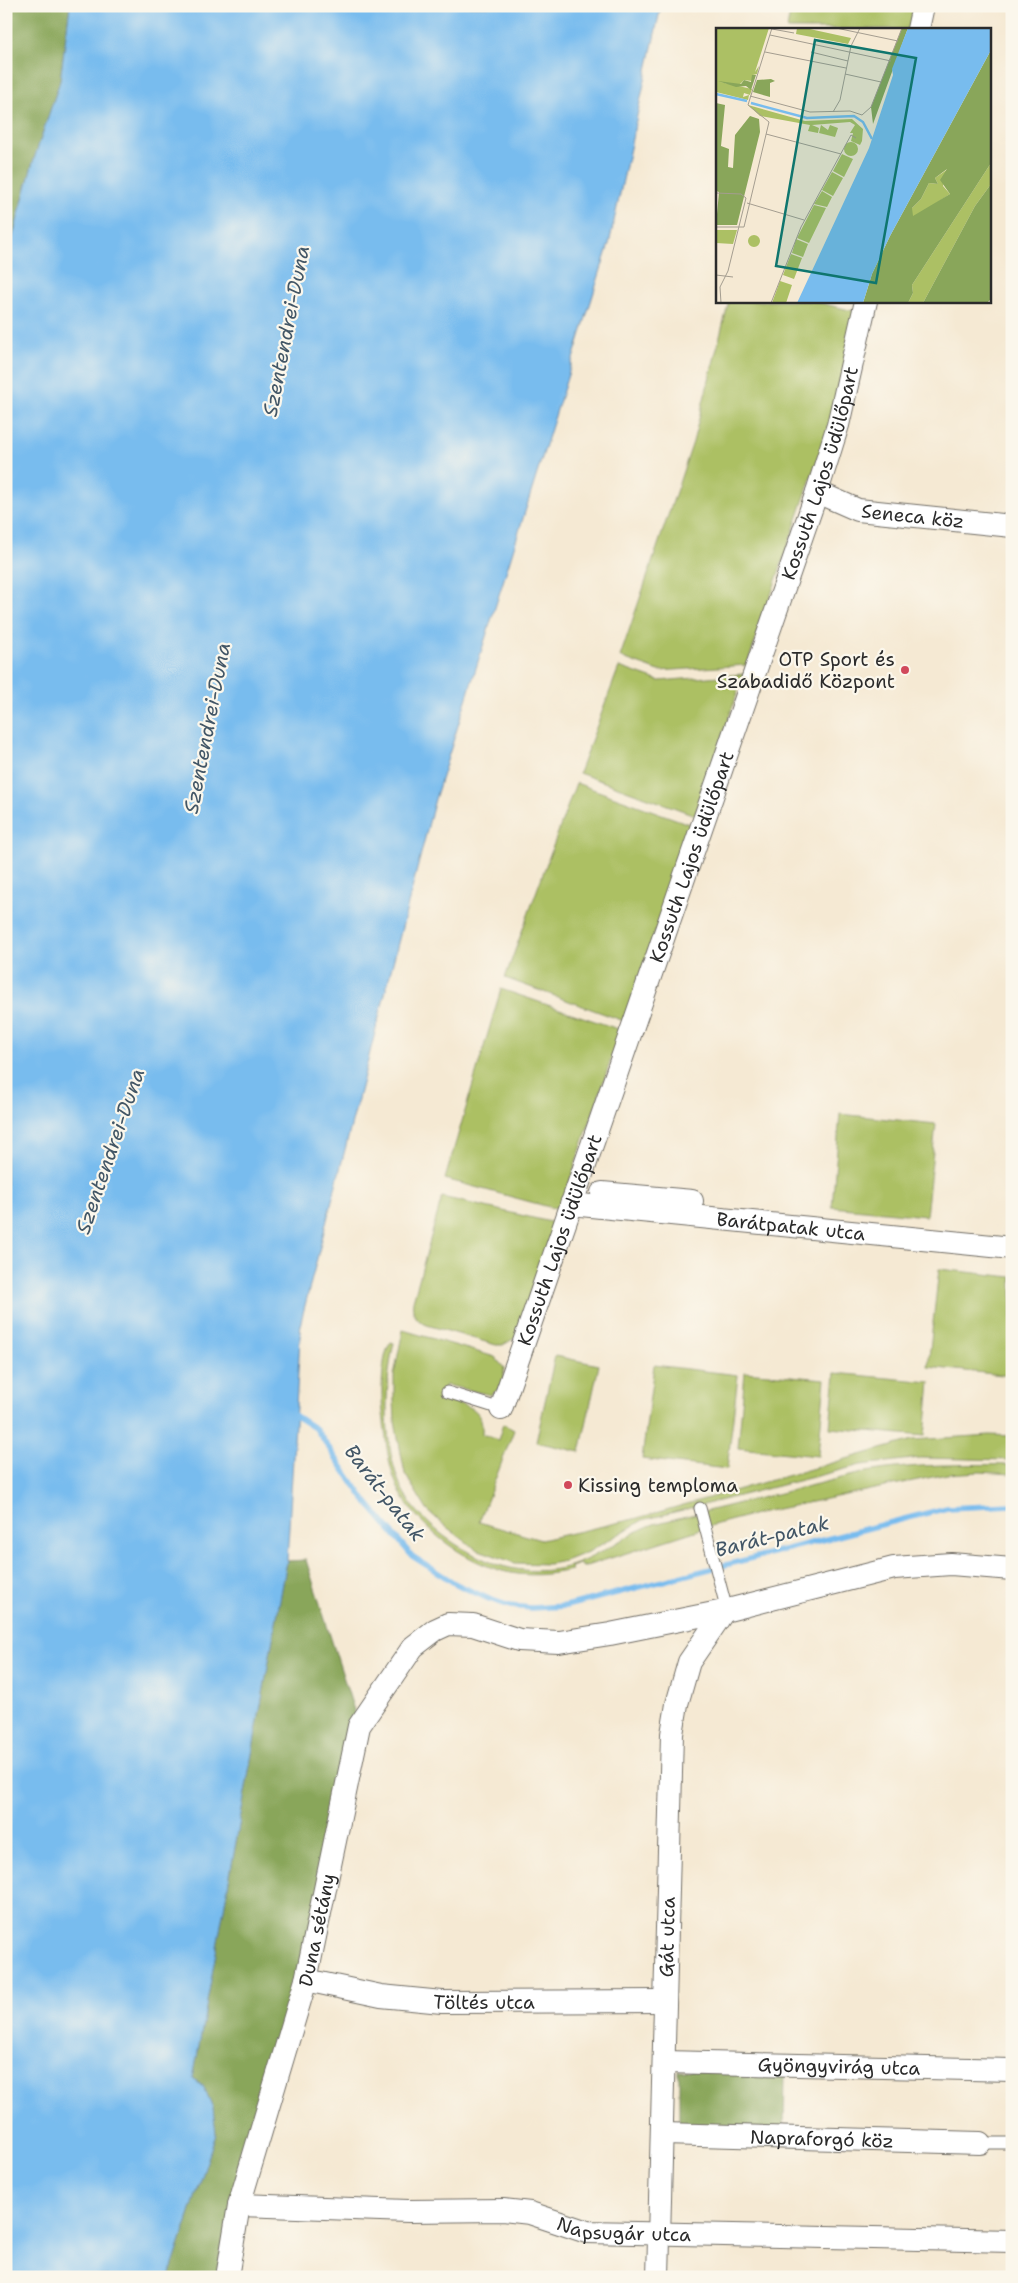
<svg xmlns="http://www.w3.org/2000/svg" width="1018" height="2283" viewBox="0 0 1018 2283" font-family="'Shantell Sans',sans-serif">
	<style>
		.green { fill: #acc064; stroke: #6c7648 }
		.forest { fill: #89a65a; stroke: #5a6842 }
		.water { fill: #78bcee; stroke: #52748c }
		.lines { fill: none; stroke-linecap: round; stroke-linejoin: round }
		.stream { stroke: #78bcee; stroke-width: 5.5 }
		.service-casing { stroke: #726e66; stroke-width: 13 }
		.minor-casing { stroke: #726e66; stroke-width: 24 }
		.service { stroke: #fff; stroke-width: 11 }
		.minor { stroke: #fff; stroke-width: 22 }
		.poi-dot { fill: #d1495b; stroke: #fbf7ec; stroke-width: 2 }
		.labels { text-anchor: middle; stroke-width: 4.5; stroke-linejoin: round; paint-order: stroke }
		.street-label { font-size: 19px; fill: #2b2b2b; stroke: #fbf7ec }
		.poi-label { font-size: 19px; fill: #2b2b2b; stroke: #fbf7ec; text-anchor: end }
		.water-label { font-size: 20px; font-style: italic; fill: #425666; stroke: #fbf7ec }
		.inset-river { fill: none; stroke: #78bcee; stroke-width: 2.5 }
		.inset-road { fill: none; stroke: #a49d90; stroke-width: 1 }
		.view { fill: #0f766e; fill-opacity: 0.15; stroke: #0f766e; stroke-width: 2.5 }
		.inset-edge { fill: none; stroke: #2b2b2b; stroke-width: 2.5 }
	</style>
	<rect width="100%" height="100%" fill="#fbf7ec"/>
	<filter id="ink" filterUnits="userSpaceOnUse"><feTurbulence type="fractalNoise" baseFrequency=".02" numOctaves="2"/><feDisplacementMap in="SourceGraphic" scale="10" xChannelSelector="R" yChannelSelector="G"/><feConvolveMatrix kernelMatrix="1 2 1 2 8 2 1 2 1" color-interpolation-filters="sRGB"/></filter>
	<filter id="wash" filterUnits="userSpaceOnUse"><feTurbulence type="fractalNoise" baseFrequency=".0096" numOctaves="4" result="noise"/><feDisplacementMap in="SourceGraphic" scale="20" xChannelSelector="R" yChannelSelector="G"/><feGaussianBlur stdDeviation="1.12" result="paint"/><feColorMatrix in="noise" values="0 0 0 0 0 0 0 0 0 0 0 0 0 0 0 0 0 1.4 0 .05"/><feComposite in="paint" operator="in"/></filter>
	<g filter="url(#wash)">
		<rect width="100%" height="100%" fill="#f5e9d3"/>
		<!-- green -->
		<path class="green" d="M791 6H915L910 29H787Z
			M729 301H812L858 312 833 414 747 665 659 671 620 657 693 442Z
			M619 667 659 681 744 674 695 815 579 773Z
			M576 783 692 825 624 1021 505 978Z
			M501 989 621 1030 561 1207 553 1208 445 1179Z
			M840 1114 936 1124 926 1216 832 1207Z
			M442 1197 555 1223 515 1338 503 1345H496L427 1325C416 1321 411 1312 413 1301Z
			M939 1269 1012 1277V1376L928 1367Z
			M403 1330 495 1357 504 1368 503 1386 491 1395 446 1385 442 1399C466 1406 484 1405 482 1434L498 1440 503 1424 514 1430 479 1522 541 1540 634 1519 913 1440 990 1435 1012 1436V1460L920 1458 861 1465 643 1520 590 1551 565 1561 548 1564 515 1563 476 1549 445 1526 427 1510 405 1474 395 1422 394 1400V1375Z
			M391 1342 394 1343C384 1385 383 1449 402 1489 416 1516 444 1539 471 1553 497 1567 521 1573 551 1570 590 1566 618 1537 654 1524L866 1472C915 1464 962 1464 1012 1465V1474L980 1472 947 1474 768 1511 717 1524 583 1567 579 1564 570 1567 571 1570C553 1574 536 1576 518 1574 473 1569 417 1529 398 1488 387 1465 386 1438 383 1413 381 1397 381 1354 391 1342Z
			M555 1356 599 1365 580 1452 536 1442Z
			M654 1365 738 1375 727 1469 642 1459Z
			M745 1372 825 1379 818 1456 738 1448Z
			M835 1373 930 1382 925 1436 830 1428Z"/>
		<!-- forest -->
		<path class="forest" d="M6 6H70L60 81 33 162 6 262Z
			M306 1560 359 1726 227 2277H169L216 2134 213 2108 204 2087 193 2079 287 1561Z
			M679 2070 785 2074 784 2134 679 2130Z"/>
		<!-- water -->
		<path class="water" d="M70 6H661L609 244 435 799 301 1321 287 1561 193 2079 204 2087 213 2108 216 2134 169 2277H6V262L33 162 60 81Z"/>
		<g class="lines">
			<!-- stream -->
			<path class="stream" d="M288 1411 316 1429 364 1499 412 1556 456 1584 489 1599 510 1606 531 1608 566 1606 947 1508 1012 1505"/>
		</g>
	</g>
	<g filter="url(#ink)">
		<g class="lines">
			<!-- service casing -->
			<g class="service-casing">
				<path id="service" d="M447 1392 501 1409
					M700 1508 724 1599V1611
					M980 2143H1012"/>
			</g>
			<!-- minor casing -->
			<g class="minor-casing">
				<g id="minor">
					<path d="M918 29 923 6"/>
					<path id="s1" d="M817 492 858 510 1012 526"/>
					<path d="M602 1193 692 1201"/>
					<path id="s2" d="M571 1204 1012 1248"/>
					<path id="s3" d="M501 1409 817 492 838 425 866 301"/>
					<path id="s4" d="M306 1980 381 1996 442 2002 665 2001"/>
					<path id="s5" d="M665 2062 1012 2070"/>
					<path id="s6" d="M663 2134 980 2143"/>
					<path id="s7" d="M239 2205 408 2211 503 2210 530 2213 587 2232 1012 2241"/>
					<path id="s8" d="M227 2277 239 2205 306 1980 359 1726 413 1647 435 1630 448 1624 473 1625 519 1640 559 1642 610 1634 724 1611 894 1568 951 1564 1012 1569"/>
					<path id="s9" d="M658 2277 672 1734 677 1704 689 1662 724 1611"/>
				</g>
			</g>
			<!-- service -->
			<use href="#service" class="service"/>
			<!-- minor -->
			<use href="#minor" class="minor"/>
		</g>
	</g>
	<!-- markers -->
	<g class="poi-dot">
		<circle cx="905" cy="670" r="5"/>
		<circle cx="568" cy="1485" r="5"/>
	</g>
	<g class="labels">
		<!-- street labels -->
		<g class="street-label">
			<text dy="7" stroke="none"><textPath href="#s3" startOffset="989">Kossuth Lajos üdülőpart</textPath></text>
			<text dy="7" stroke="none"><textPath href="#s1" startOffset="100">Seneca köz</textPath></text>
			<text dy="7" stroke="none"><textPath href="#s3" startOffset="584">Kossuth Lajos üdülőpart</textPath></text>
			<text dy="7" stroke="none"><textPath href="#s2" startOffset="221">Barátpatak utca</textPath></text>
			<text dy="7" stroke="none"><textPath href="#s3" startOffset="179">Kossuth Lajos üdülőpart</textPath></text>
			<text dy="7" stroke="none"><textPath href="#s8" startOffset="359">Duna sétány</textPath></text>
			<text dy="7" stroke="none"><textPath href="#s9" startOffset="340">Gát utca</textPath></text>
			<text dy="7" stroke="none"><textPath href="#s4" startOffset="180">Töltés utca</textPath></text>
			<text dy="7" stroke="none"><textPath href="#s5" startOffset="174">Gyöngyvirág utca</textPath></text>
			<text dy="7" stroke="none"><textPath href="#s6" startOffset="159">Napraforgó köz</textPath></text>
			<text dy="7" stroke="none"><textPath href="#s7" startOffset="388">Napsugár utca</textPath></text>
		</g>
		<!-- poi labels -->
		<g class="poi-label">
			<text x="895" y="666">OTP Sport és<tspan x="895" dy="22">Szabadidő Központ</tspan></text>
			<text x="578" y="1492" text-anchor="start">Kissing temploma</text>
		</g>
		<!-- water labels -->
		<g class="water-label">
			<text transform="translate(286 331) rotate(-79)" y="7">Szentendrei-Duna</text>
			<text transform="translate(207 728) rotate(-79)" y="7">Szentendrei-Duna</text>
			<text transform="translate(110 1151) rotate(-71)" y="7">Szentendrei-Duna</text>
			<text transform="translate(385 1493) rotate(52)" y="7">Barát-patak</text>
			<text transform="translate(772 1536) rotate(-14)" y="7">Barát-patak</text>
		</g>
	</g>
	<!-- overview -->
	<g transform="translate(716 28)">
		<rect width="275" height="275" fill="#f5e9d3"/>
		<path d="M0 0H53L39 44 43 38 41 46 37 47 36 53 28 52 23 57 4 54 36 61 34 67 28 65 27 69 33 67 32 72 0 64ZM81 0H89L135 10 132 16 80 6ZM32 77 89 93 136 91 147 101 146 113 144 117 135 113 137 105H134L139 97 134 94 96 97 103 100 102 105 92 103 94 97 44 88ZM105 97 112 102 114 97 122 100 119 109 103 105ZM128 121a7 7 0 1 1 14 0a7 7 0 1 1-14 0ZM126 126 137 131 128 149 117 143ZM275 135V156L259 178 207 275H192L197 265 196 257ZM232 141 227 158 234 166 194 192 196 180 205 171 213 155 222 156 219 150ZM116 144 127 150 117 168 106 162ZM106 163 116 169 111 179 98 176ZM98 177 110 180 93 215 81 210ZM0 202H21L17 216 0 215ZM32 213a6 6 0 1 1 12 0a6 6 0 1 1-12 0ZM80 211 92 216 87 229 76 225ZM75 226 86 230 78 251 67 247ZM64 253 76 257 70 275H56Z" fill="#acc064"/>
		<path d="M186 0H192L157 96 155 79ZM275 22V135L196 257 197 265 192 275H147L156 246 174 208ZM231 141 224 152 234 166 197 188 196 180 205 171 213 155 222 156 219 150ZM36 47H40L35 62 30 58 20 59 2 53 25 56 28 52 35 54ZM55 51 59 53 54 55V69L37 64 41 52ZM0 75 9 77 5 118 13 121 12 139 17 140 19 107 34 88 43 91 44 104 21 197H0L3 164 0 163ZM275 156V271L271 275H207L259 178Z" fill="#89a65a" fill-rule="evenodd"/>
		<path d="M192 0H275V22L174 208 156 246 147 275H81L153 120 177 47 176 41Z" fill="#78bcee"/>
		<path class="inset-river" d="M0 66 31 73M35 75 91 90 138 88 147 94 156 111"/>
		<path class="inset-road" d="M120 0 182 13M56 1 78 5M54 7 175 33M49 24 130 40M95 24 132 33M129 46 165 54M34 68 94 84 134 83 146 87 155 79 186 0M117 84 124 72 135 18 144 0M50 106 125 126M0 165 25 166 30 170 12 243 4 259 5 275M31 175 88 192M0 199H28L53 94 32 77 56 0M0 247 17 249M55 275 85 199 135 107 140 110"/>
		<path class="view" d="M99 12 200 30 160 255 60 238Z"/>
		<rect width="275" height="275" class="inset-edge"/>
	</g>
	<!-- margin -->
	<rect width="1018" height="2283" fill="none" stroke="#fbf7ec" stroke-width="25"/>
</svg>
